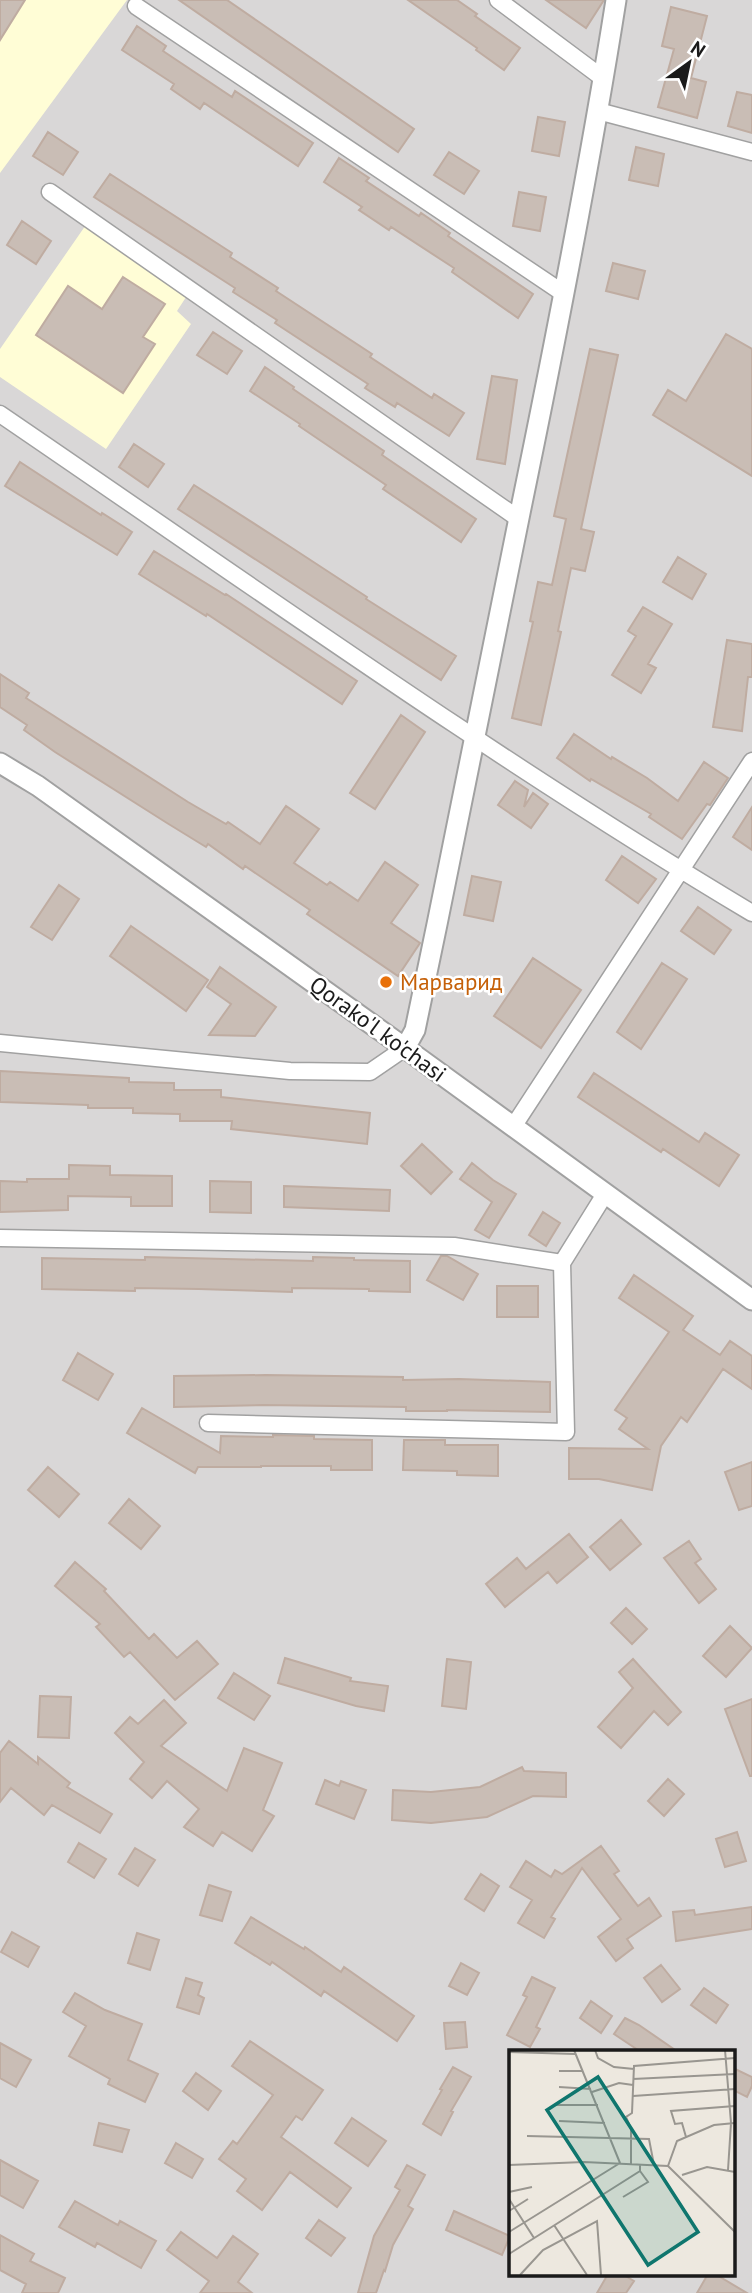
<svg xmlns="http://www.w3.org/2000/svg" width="752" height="2293" viewBox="0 0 752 2293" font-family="'PT Sans',sans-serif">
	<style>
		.residential { fill: #d9d7d7; fill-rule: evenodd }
		.education { fill: #fffdd6 }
		.building { fill: #c9bdb5; stroke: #bfaca1; stroke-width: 2 }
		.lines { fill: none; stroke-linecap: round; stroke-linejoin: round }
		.minor-casing { stroke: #a1a1a1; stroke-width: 19 }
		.tertiary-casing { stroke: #a1a1a1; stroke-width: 23 }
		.minor { stroke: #fff; stroke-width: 16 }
		.tertiary { stroke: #fff; stroke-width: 19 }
		.food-dot { fill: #e8710a; stroke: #fff; stroke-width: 2.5 }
		.labels { text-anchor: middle; stroke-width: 5; stroke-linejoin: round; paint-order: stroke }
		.food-label { font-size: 23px; fill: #c56008; stroke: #fff; text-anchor: start }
		.street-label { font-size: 23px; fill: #1a1a1a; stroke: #fff }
		.inset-road { fill: none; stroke: #999690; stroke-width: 2 }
		.view { fill: #0f766e; fill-opacity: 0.15; stroke: #0f766e; stroke-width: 3.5 }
		.inset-edge { fill: none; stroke: #1a1a1a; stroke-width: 3.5 }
	</style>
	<rect width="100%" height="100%" fill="#ede8df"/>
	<!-- residential -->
	<path class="residential" d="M0 0H752V2293H0ZM510 2052H733V2274H510Z"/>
	<!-- education -->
	<path class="education" d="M0 0H127L0 173Z
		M90 219 192 288 177 311 191 324 106 449 0 377V349Z"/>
	<!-- building -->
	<path class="building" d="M0 0H25L0 40Z
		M179 0H227L414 129 398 152Z
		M408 0H457L477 14 475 16 520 48 504 70 476 50 477 48Z
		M546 0H604L586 28Z
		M671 7 707 16 691 78 706 82 697 118 658 107 674 49 662 46Z
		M137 26 166 46 163 51 232 97 235 91 313 143 298 166 204 103 200 109 171 89 174 84 122 50Z
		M737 92 752 95V133L728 126Z
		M538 117 565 122 559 156 532 151Z
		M48 132 78 152 63 175 33 156Z
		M636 147 664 154 658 186 629 180Z
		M449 152 479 171 464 194 434 175Z
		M339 158 369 178 366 181 419 216 421 213 450 233 448 236 533 294 518 318 452 272 454 268 391 227 389 230 359 210 362 207 324 182Z
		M110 174 232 253 230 257 278 288 276 291 372 354 370 357 432 398 434 394 464 413 449 436 397 403 395 407 365 388 368 384 275 323 277 320 233 292 235 288 94 197Z
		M519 192 546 197 540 231 513 226Z
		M22 221 51 241 36 264 7 245Z
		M613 263 645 271 638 299 606 291Z
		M123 277 165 304 143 337 155 344 123 393 36 335 68 286 102 309Z
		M213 332 242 351 227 374 197 355Z
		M726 334 752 349V476L653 415 668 390 686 401Z
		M590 349 618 355 581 529 594 532 585 571 571 568 558 631 561 632 541 725 512 718 533 622 530 621 538 582 552 585 566 519 554 516Z
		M265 367 294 387 293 389 384 451 382 455 476 519 461 542 383 489 386 485 299 426 300 424 250 391Z
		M492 376 517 380 505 464 477 459Z
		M134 444 164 464 148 487 119 467Z
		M20 462 101 515 102 513 132 532 117 555 5 486Z
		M194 485 289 546 367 597 366 599 456 656 441 680 178 509Z
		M154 551 225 595 226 594 357 681 342 704 207 614 206 616 139 574Z
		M678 557 706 574 692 599 663 582Z
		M643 607 672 624 648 664 656 668 641 693 612 675 636 636 628 631Z
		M727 640 752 644V677H748L742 731 713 727Z
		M0 674 29 693 26 698 188 802 226 824 228 822 260 844 286 806 319 829 294 863 327 885 330 882 358 901 385 862 418 885 391 923 420 943 398 976 307 914 310 910 245 866 243 869 208 844 206 847 167 823 55 752 24 730 27 725 0 707Z
		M401 715 425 732 375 809 350 793Z
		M574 734 611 759 612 757 647 778 678 801 704 762 728 778 710 805 707 804 682 839 649 817 651 814 591 779 590 781 557 758Z
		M515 781 528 790 524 807 533 793 548 804 531 828 498 805Z
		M752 807V850L733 837Z
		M622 856 656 879 638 903 606 880Z
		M472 876 501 882 493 921 464 915Z
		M59 885 79 899 52 940 31 927Z
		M698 907 731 930 714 954 681 931Z
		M131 926 208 980 186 1011 110 956Z
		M533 958 581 990 541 1048 494 1016Z
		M662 963 687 979 641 1049 617 1032Z
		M220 967 276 1007 255 1036 209 1035 231 1004 207 987Z
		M0 1071 129 1078V1082L174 1083V1090H221V1097L370 1113 367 1144 231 1129 232 1121H180V1114L133 1113V1108H88V1105L0 1102Z
		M594 1073 699 1142 705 1133 739 1155 719 1186 663 1149 661 1152 578 1097Z
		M422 1144 452 1172 431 1194 401 1166Z
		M472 1163 493 1180 516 1194 489 1238 475 1230 492 1202 460 1179Z
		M69 1165 110 1166V1175L172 1176V1206H131V1197L68 1196V1210L0 1212V1181L27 1182V1179H69Z
		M210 1181 251 1182V1213L210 1212Z
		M284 1186 390 1190 389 1211 284 1207Z
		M543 1212 560 1223 546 1246 529 1235Z
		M441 1256H447L478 1274 463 1300 427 1280Z
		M145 1257 313 1261V1257L354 1258V1260L410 1261V1292L369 1291V1289L292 1288V1292L199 1289 135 1288V1291L42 1289V1258L145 1260Z
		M634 1275 693 1316 683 1330 720 1355 730 1341 752 1356V1389L723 1369 687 1422 681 1417 661 1446 652 1490 599 1479H569V1448L648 1449 619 1429 627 1418 615 1410 669 1332 619 1298Z
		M497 1286H538V1317H497Z
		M78 1353 113 1374 98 1400 63 1380Z
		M266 1375 403 1377V1380L459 1379 550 1382V1412L447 1410V1411H406V1407L263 1405 174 1407V1376Z
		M142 1408 220 1453 221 1436 273 1437V1435L314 1436V1439L372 1440V1470H331V1466H261V1467H198L195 1473 127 1433Z
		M404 1440H445V1445H498V1476L457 1475V1471L403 1470Z
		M752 1462V1506L739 1510 725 1472Z
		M48 1467 79 1494 59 1517 28 1490Z
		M129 1499 160 1526 141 1549 109 1523Z
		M621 1520 641 1544 610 1570 590 1547Z
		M569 1534 588 1557 557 1583 548 1572 505 1607 486 1584 517 1558 526 1569Z
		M689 1541 701 1559 695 1563 716 1589 699 1603 664 1558Z
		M75 1562 106 1589 104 1591 149 1639 154 1634 177 1658 197 1641 218 1664 175 1700 130 1652 124 1657 96 1627 100 1624 55 1586Z
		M626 1608 647 1629 632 1644 611 1623Z
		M730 1626 752 1648 726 1677 703 1656Z
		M285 1658 351 1678 350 1681 388 1686 384 1711 356 1706 278 1683Z
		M447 1659 471 1662 466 1709 442 1706Z
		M633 1659 681 1712 668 1725 654 1711 621 1748 598 1727 633 1688 619 1672Z
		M234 1673 270 1696 254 1720 218 1698Z
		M40 1696 71 1697 69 1738 38 1737Z
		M752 1699V1776H750L725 1709Z
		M164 1700 186 1723 161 1746 227 1791 244 1748 282 1763 263 1810 274 1816 252 1851 222 1832 213 1846 184 1827 199 1809 167 1781 152 1798 130 1779 144 1762 115 1733 130 1717 138 1724Z
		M9 1741 38 1764V1757L70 1783 67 1787 112 1814 100 1833 52 1805 44 1815 11 1788 0 1802V1753Z
		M522 1767 524 1771 566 1773V1797L533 1796 487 1817 431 1823 392 1820 393 1790 431 1792 480 1787Z
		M668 1779 684 1794 664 1816 648 1801Z
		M325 1780 339 1786 341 1781 366 1790 354 1819 316 1804Z
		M737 1832 746 1861 725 1867 716 1839Z
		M79 1843 106 1859 94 1878 68 1862Z
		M601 1846 619 1871 614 1874 638 1906 649 1898 661 1916 627 1939 633 1948 616 1961 598 1937 621 1919 582 1868 551 1917 555 1919 544 1938 518 1923 532 1900 510 1887 526 1861 551 1877 555 1870 562 1874Z
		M135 1848 155 1860 138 1886 119 1874Z
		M481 1874 499 1886 484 1911 465 1899Z
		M209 1885 231 1892 222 1921 200 1915Z
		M752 1907V1929L676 1941 673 1912 694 1910 695 1915Z
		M251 1917 304 1949 305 1947 341 1972 344 1967 414 2016 397 2041 324 1991 321 1996 272 1962 270 1965 235 1943Z
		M12 1932 39 1947 28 1967 1 1952Z
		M137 1933 159 1940 150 1970 128 1963Z
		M461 1963 479 1973 467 1995 449 1986Z
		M661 1965 680 1989 662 2002 644 1978Z
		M532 1977 555 1988 536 2027 540 2029 530 2047 507 2035 527 1997 523 1995Z
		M186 1978 202 1983 198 1995 204 1998 199 2014 177 2007Z
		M704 1988 728 2005 716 2023 691 2005Z
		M75 1993 105 2010 142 2024 128 2060 158 2074 145 2102 108 2084 110 2079 69 2056 86 2026 63 2012Z
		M591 2001 612 2016 601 2033 580 2018Z
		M625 2018 639 2025 678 2052H641L614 2034Z
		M465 2022 467 2047 446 2049 444 2023Z
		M250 2041 323 2090 302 2120 296 2116 281 2137 351 2188 337 2207 290 2172 262 2210 237 2191 246 2179 219 2159 233 2141 237 2144 273 2095 232 2066Z
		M0 2043 31 2060 16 2087 0 2078Z
		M453 2067 471 2077 451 2111 453 2112 441 2135 423 2124 442 2090 440 2089Z
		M733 2068 752 2077V2086L747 2097 733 2090Z
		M196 2073 221 2091 208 2110 183 2091Z
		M352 2118 386 2141 368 2166 335 2143Z
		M99 2123 129 2130 122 2152 94 2145Z
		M176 2143 203 2159 192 2178 165 2163Z
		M0 2160 38 2181 23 2208 0 2195Z
		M407 2165 425 2175 408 2206 413 2209 393 2245 385 2271 384 2270 376 2293H358L374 2236 400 2190 395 2187Z
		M75 2201 118 2225 120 2221 156 2241 141 2268 97 2243 95 2247 59 2227Z
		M454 2211 510 2236 502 2255 446 2230Z
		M319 2220 345 2238 331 2256 306 2238Z
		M181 2232 217 2258 233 2236 258 2254 238 2282 252 2293H200L209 2281 167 2250Z
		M0 2235 34 2254 30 2261 65 2278 58 2293H22L26 2284 0 2270Z
		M608 2274H622L634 2281 626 2293H597Z
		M708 2274H715L747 2293H697Z"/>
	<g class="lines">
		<!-- minor casing -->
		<g class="minor-casing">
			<path id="minor" d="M498 0 604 79
				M136 6 563 293
				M598 111 752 152
				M50 192 519 519
				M0 414C248 583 494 759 752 913
				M0 1043 290 1071 370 1072 405 1048
				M513 1127 752 761
				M0 1238 454 1246 562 1263 605 1194
				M208 1423 566 1432 562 1263"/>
		</g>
		<!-- tertiary casing -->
		<g class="tertiary-casing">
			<path id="tertiary" d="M0 763 38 786 405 1048 752 1300
				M405 1048 415 1030C451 858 486 686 520 513 555 343 589 172 616 0"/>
		</g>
		<!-- minor -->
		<use href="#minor" class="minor"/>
		<!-- tertiary -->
		<use href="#tertiary" class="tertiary"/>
	</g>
	<!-- markers -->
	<circle class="food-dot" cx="386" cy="982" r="7"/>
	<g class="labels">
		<!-- food labels -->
		<g class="food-label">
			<text x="400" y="990">Марварид</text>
		</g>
		<!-- street labels -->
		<g class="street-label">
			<text transform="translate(378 1029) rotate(36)" y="8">Qorako'l ko'chasi</text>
		</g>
	</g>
	<!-- overview -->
	<g transform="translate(509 2050)">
		<rect width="226" height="226" fill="#ede8df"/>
		<path class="inset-road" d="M65 0 111 113M86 0 89 8 105 17 125 19M216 0 222 73 219 120M0 2 66 4M50 21H74M124 29 226 24M50 37 82 39M83 42 110 33 124 35M124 46 226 39M47 55H89M50 71 96 73M18 86 140 89 145 115M177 87 173 73 166 74 162 61 226 56M122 114V79L117 67 123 63 125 16 226 8M0 115 75 112 159 116 226 182M159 116 168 91 205 75 226 73M173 125 198 117 226 122M0 142 23 137M114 147 139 132 131 121M0 149 25 188M0 161 19 149M45 175 78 225M0 182 111 113M0 204 131 121V115M11 225 34 200 88 171 92 225"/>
		<path class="view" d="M89 27 189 182 139 215 38 60Z"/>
		<rect width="226" height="226" class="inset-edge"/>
	</g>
	<!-- north arrow -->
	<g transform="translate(689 63) rotate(33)" stroke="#ffffff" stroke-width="5" paint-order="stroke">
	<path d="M0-5L12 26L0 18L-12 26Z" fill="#1a1a1a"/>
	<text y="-10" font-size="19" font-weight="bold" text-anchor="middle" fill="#1a1a1a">N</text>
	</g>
</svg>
